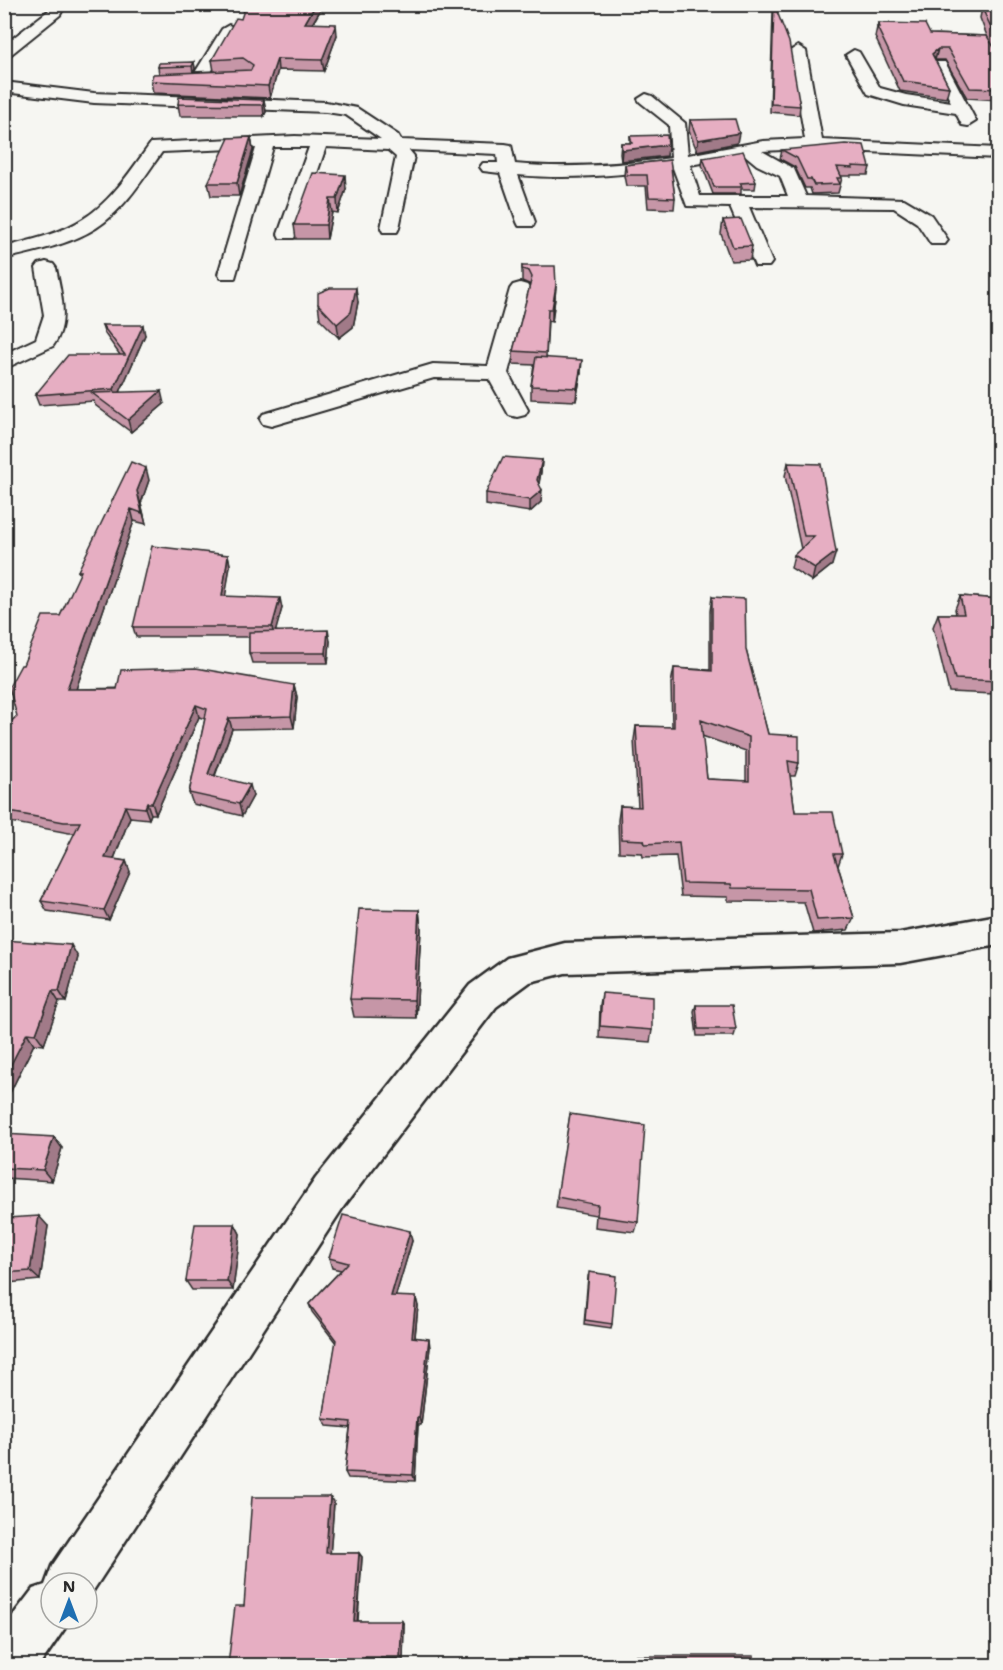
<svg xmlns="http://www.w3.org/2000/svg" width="1003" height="1670" viewBox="0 0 1003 1670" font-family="'Shantell Sans',sans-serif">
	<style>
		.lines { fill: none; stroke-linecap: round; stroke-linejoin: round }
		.minor-casing { stroke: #2b2b2b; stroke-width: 4 }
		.secondary-casing { stroke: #2b2b2b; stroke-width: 5 }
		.minor { fill: #f6f6f2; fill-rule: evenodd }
		.secondary { fill: #f6f6f2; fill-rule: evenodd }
		.wall { fill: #c696a7; stroke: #2b2b2b; stroke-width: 1.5; fill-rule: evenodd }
		.shaded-wall { fill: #a17a88; stroke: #2b2b2b; stroke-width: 1.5 }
		.building { fill: #e6aec2; stroke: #2b2b2b; stroke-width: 1.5; fill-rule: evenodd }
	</style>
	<rect width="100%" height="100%" fill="#f6f6f2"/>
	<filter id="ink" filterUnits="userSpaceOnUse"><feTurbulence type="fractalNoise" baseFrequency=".0167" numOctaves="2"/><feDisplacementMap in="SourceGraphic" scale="12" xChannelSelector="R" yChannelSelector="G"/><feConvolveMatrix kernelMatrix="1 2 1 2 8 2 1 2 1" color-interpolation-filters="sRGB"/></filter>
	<g filter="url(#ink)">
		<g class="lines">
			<!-- minor casing -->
			<g class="minor-casing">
				<path id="minor" d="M52 4H66L60 15 9 56 4 57V45L49 10Z
					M229 25 236 29 207 79 205 82H193L191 79 222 29Z
					M798 46 806 51 822 140 998 148V158L803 149 762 151 794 169 806 196 904 199 931 215 948 240 945 244H931L917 223 894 208 749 207 772 262 769 266H755L730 207 687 206 673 168C621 175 570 180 518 175L535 222 533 226H519L517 222 500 173 483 171 480 167 483 163H498L497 154 409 150 414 156 399 228 397 232H383L381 228 396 157 388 150 326 147 296 234 294 238H280L278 234 309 147H273L235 278H221L218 274 256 148 162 152C143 179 124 210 96 228 69 245 35 251 4 259V247C31 240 60 234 83 219 112 201 131 170 151 143L295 136 381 139 346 115 326 112 94 103 4 92V82L94 93 326 102 357 108 398 135 401 140 505 144 511 145 515 164C568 169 619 165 671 158L669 125 640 102 638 99 646 94 652 96 685 123 688 155 763 141 805 139 790 51ZM745 155 757 165 780 176 788 196H700L690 165Z
					M854 50 859 52 880 88 906 95 951 102 932 65 935 62H945L976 121 968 126 962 125 956 113 904 105 868 94 846 55Z
					M46 262 53 264 56 268C61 294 70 323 53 346L4 369V354L36 339 44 315 36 268 39 264Z
					M520 283 527 285 530 289 508 373 528 410 525 415 517 417 509 415 489 379 434 378 271 426 263 424 260 419 263 414 433 364 488 366 510 289 513 285Z"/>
			</g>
			<!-- secondary casing -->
			<g class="secondary-casing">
				<path id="secondary" d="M998 915V945L900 963 565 973 530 982 496 1007 344 1206 87 1600V1583H51V1619H71L39 1666H4V1627L33 1589 45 1585 52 1566 316 1178 470 985 507 958 565 943 900 933Z"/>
			</g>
			<!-- minor -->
			<use href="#minor" class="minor"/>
			<!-- secondary -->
			<use href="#secondary" class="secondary"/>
		</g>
		<!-- wall -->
		<path class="wall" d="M324 4 313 23 337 35 324 71 278 70 270 98 153 93 151 81 159 74 158 67 194 62 195 69 193 72 214 71 212 60 241 19Z
			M774 4 800 106 799 115 770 112 773 12Z
			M982 8 999 9V100L967 98 945 60H935L949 87 946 98 900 91 875 37 878 23 930 34 987 36 980 18Z
			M264 100 266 112 264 116H180L178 104Z
			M690 120 737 143 697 151 689 131Z
			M630 136 668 145 667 156 621 161 620 154 621 143H630Z
			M251 137 253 150 239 196H211L208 183Z
			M782 150 870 167 868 175H851V176H841L842 178 838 193 812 194 810 188H805L795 167 780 159Z
			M703 158 756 182 755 189H741V194H713L702 165Z
			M670 160 675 198 674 209 648 208 646 186H626L624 176 625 165Z
			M346 189 338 213 332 212 327 239H296L294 225 296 221Z
			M723 220 752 246 750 260 731 261 721 234Z
			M522 266 556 285 555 298 552 322 548 321 546 357 581 373 576 401 531 399V386L534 365 513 364V351L530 286 529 284 522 281Z
			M358 302 353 327 339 338 320 319 318 304Z
			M102 325 145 335 120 392 164 404 131 432 95 405 94 401 39 405 35 395 120 355 105 334Z
			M542 460 541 472 539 484 541 502 530 512 486 505V493Z
			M788 463 832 565 812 581 791 568 794 555 801 549 785 476Z
			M149 480 141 503 146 524 134 521 76 689 294 685 297 697 294 728 232 729 215 776 253 796 242 816 193 804 189 793 205 719 199 717 156 814H151L149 819 130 817 114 859 126 861 130 872 109 920 47 911 41 901 75 833H69L4 821V728L17 716 23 665 60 616 80 575 78 571Z
			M228 555 230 565 225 596 282 608 275 631 330 641 328 663H252L249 653V637H136L133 627Z
			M960 596 999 599V684L994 694 949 692 933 627 938 614H956L955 609Z
			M712 597 746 650 768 734 799 763 795 776H790L795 812 842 854 838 866 854 918 848 930 813 933 804 902 728 901V897L681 896 676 856 643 857 642 853 619 852 618 820 620 806 638 807 634 740 636 726 672 727 671 683 674 668 710 670V611ZM702 736 746 751V781L707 779Z
			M419 910 421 929 416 1018 354 1017 350 999Z
			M4 940 78 957 66 1002H59L44 1045 34 1044 4 1105Z
			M602 993 652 1030 650 1042 599 1038 600 1005Z
			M696 1005 736 1029 734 1036H697L694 1011Z
			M570 1114 638 1222 635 1232 595 1227 596 1215 556 1208Z
			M4 1134 62 1148 52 1181 4 1178Z
			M235 1224 240 1234 233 1290H192L186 1281Z
			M48 1226 40 1280 7 1283 4 1281V1231Z
			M412 1241 395 1297 418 1306 415 1337 430 1347 421 1425H418L415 1481 348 1478 345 1472 350 1428 327 1426 323 1419 336 1343 312 1312 309 1304 341 1270 332 1268 329 1258Z
			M588 1277 612 1324 611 1328 584 1324Z
			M334 1503 330 1553H359L362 1557 358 1621 404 1624 403 1659H368L244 1606Z
			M633 1656 755 1665H628L627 1660Z"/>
		<!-- shaded-wall -->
		<path class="shaded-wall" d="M316 4H324L306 34 305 23Z
			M336 24 337 35 324 71 322 60Z
			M938 49 935 60 932 54Z
			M277 59 278 70 270 98 268 86Z
			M194 62 195 69 193 73 192 66Z
			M264 100 266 112 264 116 263 105Z
			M739 133 737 143 697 151 698 140Z
			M251 137 253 150 239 196 237 183Z
			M668 145 667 156 621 161 622 150Z
			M345 175 346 189 338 213 337 199Z
			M330 199 332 212 327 239 326 225Z
			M556 285 555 298 552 322V309Z
			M356 288 358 302 353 327 339 338 337 324Z
			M143 325 145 335 117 399 114 389Z
			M582 360 581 373 576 401 577 388Z
			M161 391 164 404 131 432 128 420Z
			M542 460 541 472 537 492V480Z
			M146 468 149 480 141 503 146 524 137 491Z
			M542 490 541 502 530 512V500Z
			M131 509 134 521 72 701 67 689Z
			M836 552 832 565 812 581 815 568Z
			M228 555 230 565 224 606 222 596Z
			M280 598 282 608 274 637 272 627Z
			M328 630 330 641 328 663 326 653Z
			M294 685 297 697 294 728 291 716Z
			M196 705 199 717 156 814 152 803Z
			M229 718 232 729 211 785 208 774Z
			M250 785 253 796 242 816 239 804Z
			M147 803 151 814 149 819 145 808Z
			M125 806 130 817 110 869 105 858Z
			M126 861 130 872 109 920 104 910Z
			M419 910 421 929 416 1018 414 1000Z
			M71 945 78 957 66 1002 59 991Z
			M52 991 59 1002 44 1045 36 1034Z
			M27 1033 34 1044 4 1105V1078Z
			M54 1137 62 1148 52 1181 43 1170Z
			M39 1216 48 1226 40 1280 30 1271Z
			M235 1224 240 1234 233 1290 227 1281Z
			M410 1231 412 1241 393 1305 391 1296Z
			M416 1297 418 1306 414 1345 412 1337Z
			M429 1339 430 1347 421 1425 419 1418Z
			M417 1418 418 1425 415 1481 413 1475Z
			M330 1497 334 1503 330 1557 326 1553Z
			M359 1553 362 1557 357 1624 354 1621Z
			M402 1621 404 1624 403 1659 400 1657Z
			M365 1657 368 1659V1665H364Z"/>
		<!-- building -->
		<path class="building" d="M246 4H316L305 23 336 24 322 60 277 59 268 86 151 81 153 74 251 70 253 65 243 58 212 60 236 18 241 19Z
			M774 4 789 42 800 106 771 104Z
			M982 8 999 9V44Z
			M878 23 925 24 930 34 987 36 999 55V89L970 88 948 49H938L932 54 949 87 903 81 877 27H880Z
			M194 62 192 66 158 67 159 63Z
			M179 97 264 100 263 105 178 104Z
			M735 119 739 133 698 140 690 120Z
			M667 135 668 145 622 150 621 143H632L630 136Z
			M251 137 237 183H208L229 138Z
			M845 144 864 145 870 167 852 166 853 168 837 167 842 178H837L840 184 814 185 811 179H807L797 158 782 150Z
			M743 151 756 182 740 183 742 187H714L703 158Z
			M670 160 675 198 649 197 647 175H627L625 165Z
			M313 173 345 175 337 199H330L326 225H294Z
			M741 219 752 246 733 247 723 220Z
			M522 266H555L556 285 552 309H548L546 353 513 351 532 277 529 271 522 269Z
			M330 288H356L351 312 337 324 318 304V293Z
			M102 325H143L114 389 35 395 68 355H125Z
			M536 357 582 360 577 388 531 386Z
			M161 391 128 420 92 393Z
			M503 457 542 460 537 480 542 490 530 500 486 493Z
			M131 462 146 468 137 491 142 513 131 509 67 689H117L121 670 196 668 294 685 291 716 229 718 208 774 250 785 239 804 189 793 207 709 196 705 152 803H147L145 808 125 806 105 858 126 861 104 910 41 901 80 822H64L4 811V728L17 716 9 687 21 665H23L43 616H60L81 571H78Z
			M788 463 821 464 836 552 815 568 794 555 814 536H804Z
			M152 546 228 555 222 596 280 598 272 627H133Z
			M960 596 999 599V669H997L999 675V681L955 679 938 614H964Z
			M712 597 745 599 746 650 768 734 799 736V763L788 761 795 812H833L842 854H834L854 918 817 920 809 889 732 888 731 884 683 883 679 842 645 844 644 840 621 839 620 806 641 807 636 726 674 727V668L712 671ZM701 720 749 737V781L707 779Z
			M328 630 326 653H249V632Z
			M359 909 419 910 414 1000 350 999Z
			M4 940 71 945 59 991H52L36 1034 27 1033 4 1078Z
			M602 993 652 997V1030L600 1026Z
			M696 1005H732L736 1029H698Z
			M570 1114 645 1125 638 1222 597 1216 598 1205 557 1197Z
			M4 1134 54 1137 43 1170 4 1168Z
			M343 1215 410 1231 391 1296 416 1297 412 1337 429 1339 419 1418H417L413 1475 345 1472 351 1422 323 1419 336 1340 309 1304 348 1263 329 1258Z
			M39 1216 30 1271 4 1273V1231L7 1218Z
			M195 1224H235L227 1281H186Z
			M589 1272 616 1276 612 1324 585 1320Z
			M252 1497H330L326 1553H359L354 1621H402L400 1657H365L364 1665H228L235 1606H244Z
			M633 1656H754L755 1665H634Z"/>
	</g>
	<!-- margin -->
	<rect width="1003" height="1670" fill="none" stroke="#f6f6f2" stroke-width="24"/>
	<rect x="12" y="12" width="979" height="1646" fill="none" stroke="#2b2b2b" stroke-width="2" filter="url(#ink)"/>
	<!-- north arrow -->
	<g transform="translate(69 1601)"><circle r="28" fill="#f6f6f2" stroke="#a5a5a2" stroke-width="1.5"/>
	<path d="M0-4.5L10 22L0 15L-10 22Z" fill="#1f6fb2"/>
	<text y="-9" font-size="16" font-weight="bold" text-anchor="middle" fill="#2b2b2b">N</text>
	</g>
</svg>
